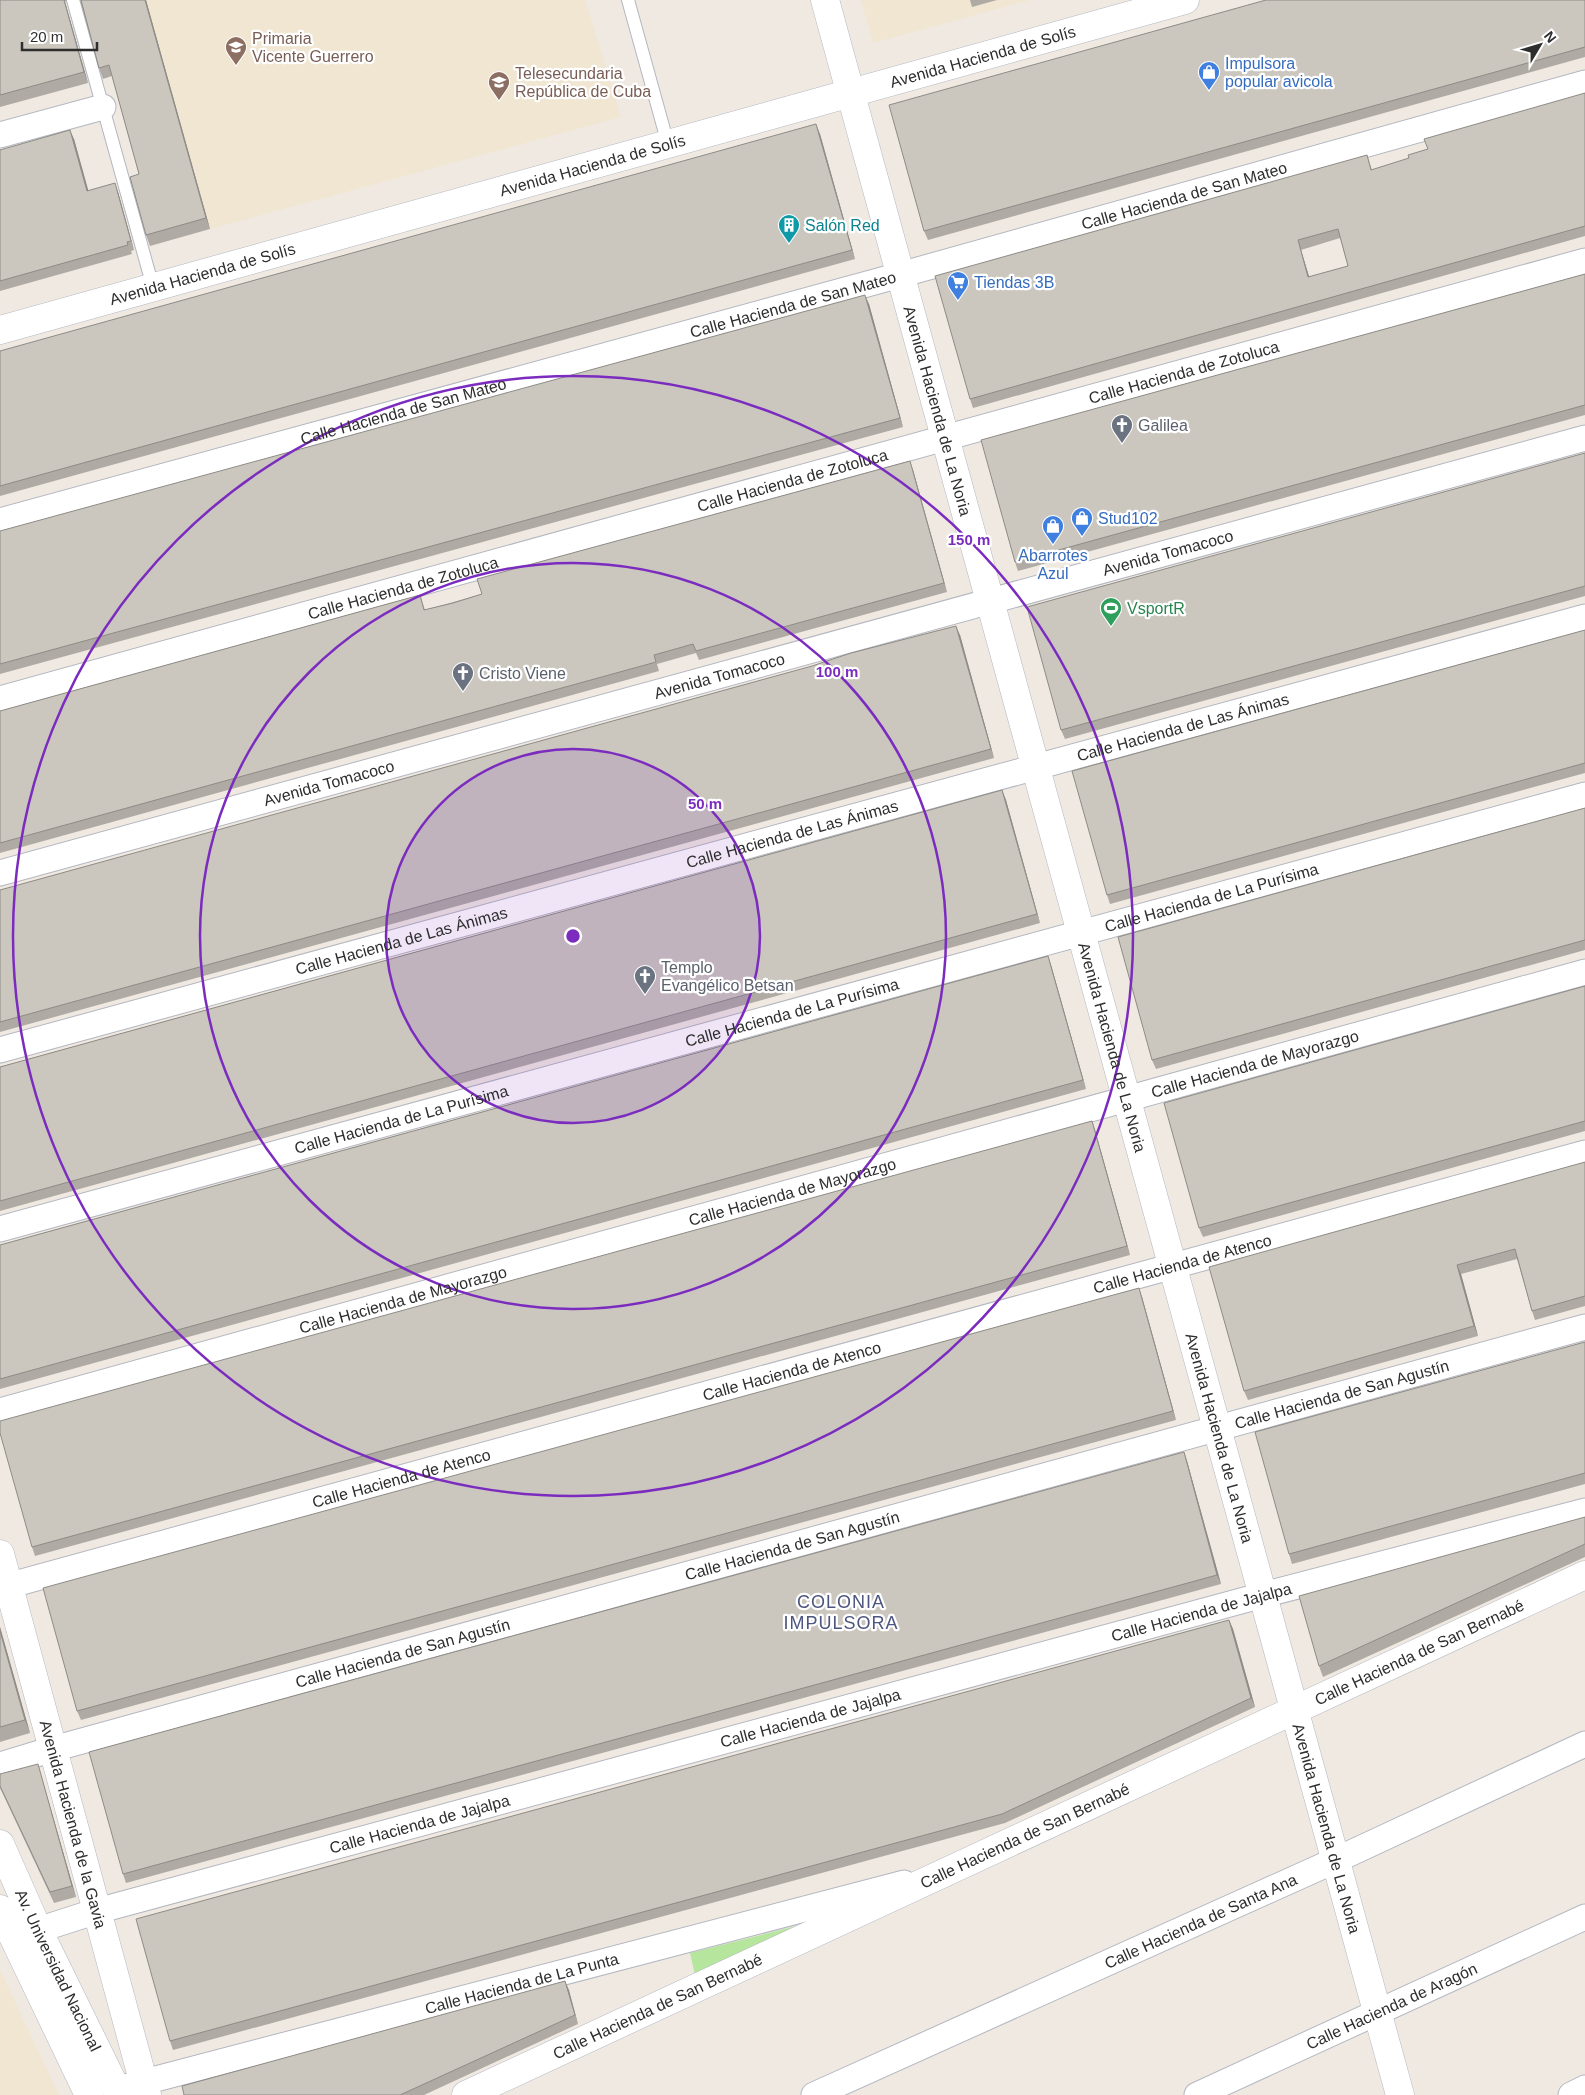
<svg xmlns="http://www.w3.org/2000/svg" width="1585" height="2095" viewBox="0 0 1585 2095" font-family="Arial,sans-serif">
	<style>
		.education { fill: #f0e6d1 }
		.green { fill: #b6e59e }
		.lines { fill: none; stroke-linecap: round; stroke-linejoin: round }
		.service-casing { stroke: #b4b7c1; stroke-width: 14 }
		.minor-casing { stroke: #b4b7c1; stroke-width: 27 }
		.tertiary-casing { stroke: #b4b7c1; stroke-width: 29 }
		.service { stroke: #fff; stroke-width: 12 }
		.minor { stroke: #fff; stroke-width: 25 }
		.tertiary { stroke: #fff; stroke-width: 28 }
		.wall { fill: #afaba4; fill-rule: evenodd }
		.shaded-wall { fill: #8e8b86 }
		.building { fill: #cbc7bf; stroke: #8e8b86; fill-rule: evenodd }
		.ring { fill: none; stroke: #7b2cbf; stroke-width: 2.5 }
		.labels { text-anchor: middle; stroke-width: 4.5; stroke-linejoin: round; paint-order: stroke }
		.education-label { font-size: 16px; fill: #785e54; stroke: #fff; text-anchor: start }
		.street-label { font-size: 16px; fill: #2e2e2e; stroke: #fff }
		.shop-label { font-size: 16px; fill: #366cbe; stroke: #fff; text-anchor: start }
		.culture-label { font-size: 16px; fill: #0d838f; stroke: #fff; text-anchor: start }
		.worship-label { font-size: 16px; fill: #5b616d; stroke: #fff; text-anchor: start }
		.leisure-label { font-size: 16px; fill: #27864d; stroke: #fff; text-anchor: start }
		.neighbourhood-label { font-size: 18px; letter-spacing: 1px; fill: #4d5680; stroke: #fff }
		.centre { fill: #7b2cbf; stroke: #fff; stroke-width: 2.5 }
		.ring-label { font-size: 15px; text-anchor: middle; font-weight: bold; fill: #7b2cbf; stroke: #fff; stroke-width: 4.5; stroke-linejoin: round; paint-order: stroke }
	</style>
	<rect width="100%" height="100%" fill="#efe9e1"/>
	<!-- education -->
	<path class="education" d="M146 0H585L621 117 210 229Z
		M861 0H1030L873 43Z
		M0 1970 59 2095H0Z"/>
	<!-- green -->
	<path class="green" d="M796 1926 695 1975 690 1953Z"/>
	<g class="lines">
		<!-- service casing -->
		<g class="service-casing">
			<path id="service" d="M73 0 153 287
				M628 0 668 144"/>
		</g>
		<!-- minor casing -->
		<g class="minor-casing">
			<g id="minor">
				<path d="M0 135 103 107"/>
				<path id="s1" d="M0 521 900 275 1585 83"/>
				<path id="s2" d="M0 699 1585 261"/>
				<path id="s3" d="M0 873 1585 438"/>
				<path id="s4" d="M0 1050 1585 617"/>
				<path id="s5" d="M0 1229 1585 795"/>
				<path id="s6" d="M0 1411 1585 972"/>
				<path id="s7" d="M0 1588 1585 1153"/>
				<path id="s8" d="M0 1765 53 1749 1585 1327"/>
				<path id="s9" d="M38 1930 97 1911 1263 1595 1585 1511"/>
				<path id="s10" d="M125 2087 904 1883"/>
				<path id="s11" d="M814 2095 1336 1860 1585 1744"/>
				<path id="s12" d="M1197 2095 1585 1917"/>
				<path d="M1571 2095 1585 2088"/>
			</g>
		</g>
		<!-- tertiary casing -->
		<g class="tertiary-casing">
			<g id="tertiary">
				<path id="s13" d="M825 0 1400 2095"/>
				<path id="s14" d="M0 330 1185 0"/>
				<path id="s15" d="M0 1554 147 2095"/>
				<path id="s16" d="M0 1844 38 1930 119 2095"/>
				<path d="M0 1909 89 2095"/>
				<path id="s17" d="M466 2095 1585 1575"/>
			</g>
		</g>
		<!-- service -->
		<use href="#service" class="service"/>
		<!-- minor -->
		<use href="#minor" class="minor"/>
		<!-- tertiary -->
		<use href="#tertiary" class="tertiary"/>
	</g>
	<!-- wall -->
	<path class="wall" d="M0 0 65 2 88 83 0 107Z
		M80 0H146L210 229 150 246 146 235 139 174 112 76 103 79 99 68Z
		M970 0H997L972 7Z
		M1585 0V57L928 240 924 231Z
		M1585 93V236L973 408 970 399 1367 155 1372 170 1409 158 1428 149ZM1340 238 1348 266 1309 277 1301 250Z
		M820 134 855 259 0 496V351Z
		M74 139 88 191 118 192 134 250 131 251 132 254 0 291V150Z
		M1585 274V415L1018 571 1015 562Z
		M869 304 903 427 0 674V531Z
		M1585 453V596L1065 739 1061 730Z
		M913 470 947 592 699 660 696 653 657 664 659 671 0 853V711L420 595 425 610 482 594Z
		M1585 630V773L1110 904 1107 895Z
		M960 635 994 758 0 1032V890Z
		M1002 790 1006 800 1040 923 0 1211V1067Z
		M1585 808V950L1156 1069 1152 1060Z
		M1048 956 1051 965 1086 1089 0 1389V1245Z
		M1585 986V1131L1203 1237 1199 1228Z
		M1092 1121 1095 1130 1130 1255 35 1556 32 1547Z
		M1585 1162V1306L1535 1320 1532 1311 1517 1259 1461 1274 1478 1336 1248 1400 1244 1391Z
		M1142 1297 1176 1420 81 1720 77 1711Z
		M1585 1342V1484L1292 1564 1289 1554Z
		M1184 1452 1187 1461 1221 1584 126 1883 123 1874Z
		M1585 1517V1557L1323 1677 1319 1666Z
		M1229 1620 1233 1629 1255 1707 1005 1823 173 2050 170 2041Z
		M0 1627 30 1733 0 1742Z
		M0 1774 41 1775 76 1897 54 1903 0 1788Z
		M565 1981 578 2024 424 2095H184Z"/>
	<!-- shaded-wall -->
	<path class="shaded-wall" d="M64 0H66L65 2 88 83 84 72Z
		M145 0H146L210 229 206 218Z
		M816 124 820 134 855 259 852 250Z
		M70 130 74 139 91 200 87 191Z
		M115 183 118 192 134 250 131 241Z
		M1298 240 1301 250 1312 286 1308 277Z
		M865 295 869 304 903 427 900 418Z
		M910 461 913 470 947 592 944 583Z
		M956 626 960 635 994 758 991 749Z
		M1002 790 1006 800 1040 923 1037 914Z
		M1048 956 1051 965 1086 1089 1083 1080Z
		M1092 1121 1095 1130 1130 1255 1127 1246Z
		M1457 1265 1461 1274 1478 1336 1474 1326Z
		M1139 1288 1142 1297 1176 1420 1173 1411Z
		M1184 1452 1187 1461 1221 1584 1217 1575Z
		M1229 1620 1233 1629 1255 1707 1251 1698Z
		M0 1627 30 1733 25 1720 0 1631Z
		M38 1764 41 1775 76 1897 72 1886Z
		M565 1981 569 1990 578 2024 575 2015Z"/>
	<!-- building -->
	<path class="building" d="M0 0H64L84 72 0 95Z
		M81 0H145L206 218 146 235 130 177 139 174 109 65 99 68Z
		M1266 0H1585V47L924 231 889 105Z
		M1585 93V226L970 399 935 276 1367 155 1371 170 1409 158 1408 155 1428 149 1424 139ZM1338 229 1348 266 1308 277 1298 240Z
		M816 124 852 250 0 486V351Z
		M70 130 87 191 115 183 131 241 127 242 128 245 0 281V150Z
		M1585 274V405L1015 562 981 440Z
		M865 295 900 418 0 664V531Z
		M1585 453V586L1061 730 1027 607Z
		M910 461 944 583 696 651 693 644 654 655 656 662 0 843V711L420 595 424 610 453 603 482 594 477 579Z
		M956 626 991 749 0 1022V890L812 666 851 653Z
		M1585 630V763L1107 895 1072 771Z
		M1002 790 1037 914 0 1201V1067Z
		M1585 808V940L1152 1060 1118 937Z
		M1048 956 1083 1080 0 1379V1245Z
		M1585 986V1121L1199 1228 1164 1103Z
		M1092 1121 1127 1246 32 1547 0 1433V1421Z
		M1585 1162V1296L1532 1311 1515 1249 1457 1265 1474 1326 1244 1391 1209 1267Z
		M1139 1288 1173 1411 77 1711 43 1588Z
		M1585 1342V1473L1289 1554 1255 1432Z
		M1184 1452 1217 1575 123 1874 89 1752Z
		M1585 1517V1544L1319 1666 1299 1596Z
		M1229 1620 1251 1698 1002 1814 170 2041 136 1919Z
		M0 1631 25 1720 0 1727Z
		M38 1764 72 1886 50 1892 0 1786V1774Z
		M565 1981 575 2015 400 2095H184L182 2086Z"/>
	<!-- distance rings -->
	<circle cx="573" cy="936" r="187" fill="#7b2cbf" fill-opacity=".12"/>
	<g class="ring">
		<circle cx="573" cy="936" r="187"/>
		<circle cx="573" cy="936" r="373"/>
		<circle cx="573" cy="936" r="560"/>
	</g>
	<!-- icons -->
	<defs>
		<g id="school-pin" transform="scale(1.125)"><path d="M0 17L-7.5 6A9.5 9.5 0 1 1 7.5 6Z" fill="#8d6e63" stroke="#fff"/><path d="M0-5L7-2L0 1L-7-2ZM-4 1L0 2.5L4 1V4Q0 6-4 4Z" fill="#fff"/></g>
		<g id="shop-pin" transform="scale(1.125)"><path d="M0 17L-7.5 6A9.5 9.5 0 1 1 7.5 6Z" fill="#3f7fe0" stroke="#fff"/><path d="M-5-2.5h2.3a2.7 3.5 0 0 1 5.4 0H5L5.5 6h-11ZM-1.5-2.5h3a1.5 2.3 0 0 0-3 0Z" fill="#fff"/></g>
		<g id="building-pin" transform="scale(1.125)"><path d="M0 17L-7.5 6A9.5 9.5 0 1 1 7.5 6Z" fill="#0f9aa8" stroke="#fff"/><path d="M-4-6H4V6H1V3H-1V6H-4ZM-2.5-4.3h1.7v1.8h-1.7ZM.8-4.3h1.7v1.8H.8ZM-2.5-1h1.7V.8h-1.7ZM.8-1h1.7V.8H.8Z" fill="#fff"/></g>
		<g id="supermarket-pin" transform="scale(1.125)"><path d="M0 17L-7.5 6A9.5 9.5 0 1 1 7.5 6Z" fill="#3f7fe0" stroke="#fff"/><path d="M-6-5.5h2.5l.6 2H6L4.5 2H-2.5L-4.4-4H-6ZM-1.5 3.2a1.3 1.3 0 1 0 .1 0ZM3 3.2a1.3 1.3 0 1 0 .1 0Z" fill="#fff"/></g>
		<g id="church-pin" transform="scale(1.125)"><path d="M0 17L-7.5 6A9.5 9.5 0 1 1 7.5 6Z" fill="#6b7280" stroke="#fff"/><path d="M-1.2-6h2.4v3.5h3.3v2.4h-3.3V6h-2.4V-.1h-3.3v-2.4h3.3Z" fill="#fff"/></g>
		<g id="stadium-pin" transform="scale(1.125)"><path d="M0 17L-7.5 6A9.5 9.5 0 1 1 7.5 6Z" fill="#2e9e5b" stroke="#fff"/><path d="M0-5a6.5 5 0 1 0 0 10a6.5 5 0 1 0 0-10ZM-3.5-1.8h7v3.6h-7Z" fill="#fff"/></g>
	</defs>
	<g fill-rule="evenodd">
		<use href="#school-pin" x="236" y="47"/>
		<use href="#shop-pin" x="1209" y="72"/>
		<use href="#school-pin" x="499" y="82"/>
		<use href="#building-pin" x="789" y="225"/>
		<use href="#supermarket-pin" x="958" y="282"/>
		<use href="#church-pin" x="1122" y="425"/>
		<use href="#shop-pin" x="1082" y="518"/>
		<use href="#shop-pin" x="1053" y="526"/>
		<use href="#stadium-pin" x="1111" y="608"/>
		<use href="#church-pin" x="463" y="673"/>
		<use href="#church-pin" x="645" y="976"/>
	</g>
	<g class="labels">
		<!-- education labels -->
		<g class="education-label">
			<text x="252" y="44">Primaria<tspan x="252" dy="18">Vicente Guerrero</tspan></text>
			<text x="515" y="79">Telesecundaria<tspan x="515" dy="18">República de Cuba</tspan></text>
		</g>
		<!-- street labels -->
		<g class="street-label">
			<text dy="6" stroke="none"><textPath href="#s14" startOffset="1020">Avenida Hacienda de Solís</textPath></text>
			<text dy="6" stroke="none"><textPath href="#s14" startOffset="615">Avenida Hacienda de Solís</textPath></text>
			<text dy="6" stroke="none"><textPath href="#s1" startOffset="1228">Calle Hacienda de San Mateo</textPath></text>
			<text dy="6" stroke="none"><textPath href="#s14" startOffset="210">Avenida Hacienda de Solís</textPath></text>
			<text dy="6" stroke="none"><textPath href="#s1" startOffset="822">Calle Hacienda de San Mateo</textPath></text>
			<text dy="6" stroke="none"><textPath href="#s2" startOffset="1228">Calle Hacienda de Zotoluca</textPath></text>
			<text dy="6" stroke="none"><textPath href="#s1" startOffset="418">Calle Hacienda de San Mateo</textPath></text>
			<text dy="6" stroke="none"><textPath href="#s13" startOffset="426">Avenida Hacienda de La Noria</textPath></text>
			<text dy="6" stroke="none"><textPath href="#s2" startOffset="822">Calle Hacienda de Zotoluca</textPath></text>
			<text dy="6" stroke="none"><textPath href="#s3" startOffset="1211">Avenida Tomacoco</textPath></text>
			<text dy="6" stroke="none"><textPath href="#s2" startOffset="418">Calle Hacienda de Zotoluca</textPath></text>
			<text dy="6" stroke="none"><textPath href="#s3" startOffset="746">Avenida Tomacoco</textPath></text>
			<text dy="6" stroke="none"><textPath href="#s4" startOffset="1226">Calle Hacienda de Las Ánimas</textPath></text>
			<text dy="6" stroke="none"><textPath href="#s3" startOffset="341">Avenida Tomacoco</textPath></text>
			<text dy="6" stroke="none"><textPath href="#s4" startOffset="821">Calle Hacienda de Las Ánimas</textPath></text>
			<text dy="6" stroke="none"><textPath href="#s5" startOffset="1256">Calle Hacienda de La Purísima</textPath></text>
			<text dy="6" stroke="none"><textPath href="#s4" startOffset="416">Calle Hacienda de Las Ánimas</textPath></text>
			<text dy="6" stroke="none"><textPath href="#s5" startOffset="821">Calle Hacienda de La Purísima</textPath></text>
			<text dy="6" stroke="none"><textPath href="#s13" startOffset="1086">Avenida Hacienda de La Noria</textPath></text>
			<text dy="6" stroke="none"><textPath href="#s6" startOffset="1302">Calle Hacienda de Mayorazgo</textPath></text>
			<text dy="6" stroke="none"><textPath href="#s5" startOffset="416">Calle Hacienda de La Purísima</textPath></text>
			<text dy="6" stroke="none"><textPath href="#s6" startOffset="822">Calle Hacienda de Mayorazgo</textPath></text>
			<text dy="6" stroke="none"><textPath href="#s7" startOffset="1226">Calle Hacienda de Atenco</textPath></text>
			<text dy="6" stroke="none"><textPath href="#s6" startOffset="418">Calle Hacienda de Mayorazgo</textPath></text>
			<text dy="6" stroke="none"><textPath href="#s7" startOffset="821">Calle Hacienda de Atenco</textPath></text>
			<text dy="6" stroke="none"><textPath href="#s8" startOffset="1392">Calle Hacienda de San Agustín</textPath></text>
			<text dy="6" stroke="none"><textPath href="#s13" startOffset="1491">Avenida Hacienda de La Noria</textPath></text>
			<text dy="6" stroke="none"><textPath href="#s7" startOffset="416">Calle Hacienda de Atenco</textPath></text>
			<text dy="6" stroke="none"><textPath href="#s8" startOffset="822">Calle Hacienda de San Agustín</textPath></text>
			<text dy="6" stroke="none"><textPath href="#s9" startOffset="1206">Calle Hacienda de Jajalpa</textPath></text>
			<text dy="6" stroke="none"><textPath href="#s17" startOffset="1051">Calle Hacienda de San Bernabé</textPath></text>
			<text dy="6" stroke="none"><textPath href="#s8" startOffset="418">Calle Hacienda de San Agustín</textPath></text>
			<text dy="6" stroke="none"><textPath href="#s9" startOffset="801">Calle Hacienda de Jajalpa</textPath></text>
			<text dy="6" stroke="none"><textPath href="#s9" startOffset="396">Calle Hacienda de Jajalpa</textPath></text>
			<text dy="6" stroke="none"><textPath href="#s15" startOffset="280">Avenida Hacienda de la Gavia</textPath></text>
			<text dy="6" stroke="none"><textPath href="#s13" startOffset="1896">Avenida Hacienda de La Noria</textPath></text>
			<text dy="6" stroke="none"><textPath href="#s17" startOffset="616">Calle Hacienda de San Bernabé</textPath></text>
			<text dy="6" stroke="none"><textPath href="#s11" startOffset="424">Calle Hacienda de Santa Ana</textPath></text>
			<text dy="6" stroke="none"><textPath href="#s16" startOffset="139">Av. Universidad Nacional</textPath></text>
			<text dy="6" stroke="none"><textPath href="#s10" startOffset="410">Calle Hacienda de La Punta</textPath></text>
			<text dy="6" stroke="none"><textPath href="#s17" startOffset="211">Calle Hacienda de San Bernabé</textPath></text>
			<text dy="6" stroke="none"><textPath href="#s12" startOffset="214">Calle Hacienda de Aragón</textPath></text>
		</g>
		<!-- shop labels -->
		<g class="shop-label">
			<text x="1225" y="69">Impulsora<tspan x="1225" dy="18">popular avicola</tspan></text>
			<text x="974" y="288">Tiendas 3B</text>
			<text x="1098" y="524">Stud102</text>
			<text x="1053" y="561" text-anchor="middle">Abarrotes<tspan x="1053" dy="18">Azul</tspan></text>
		</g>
		<!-- culture labels -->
		<g class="culture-label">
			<text x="805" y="231">Salón Red</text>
		</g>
		<!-- worship labels -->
		<g class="worship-label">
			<text x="1138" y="431">Galilea</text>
			<text x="479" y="679">Cristo Viene</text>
			<text x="661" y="973">Templo<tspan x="661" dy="18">Evangélico Betsan</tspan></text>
		</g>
		<!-- leisure labels -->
		<g class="leisure-label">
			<text x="1127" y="614">VsportR</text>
		</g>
		<!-- neighbourhood labels -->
		<g class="neighbourhood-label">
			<text x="841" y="1608">COLONIA<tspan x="841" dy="21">IMPULSORA</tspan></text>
		</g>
	</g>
	<circle cx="573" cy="936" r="8" class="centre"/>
	<g class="ring-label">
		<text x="969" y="545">150 m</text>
		<text x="837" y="677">100 m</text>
		<text x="705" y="809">50 m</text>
	</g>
	<!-- north arrow -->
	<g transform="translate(1540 45) rotate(52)" stroke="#ffffff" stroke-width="4" paint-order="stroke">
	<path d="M0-4L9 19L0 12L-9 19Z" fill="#2e2e2e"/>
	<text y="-8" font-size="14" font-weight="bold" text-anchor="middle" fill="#2e2e2e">N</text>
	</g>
	<!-- scale -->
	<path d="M22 42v8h75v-8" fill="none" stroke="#2e2e2e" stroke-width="2.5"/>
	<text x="30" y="42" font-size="15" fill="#2e2e2e" stroke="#ffffff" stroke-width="4" paint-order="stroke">20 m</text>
</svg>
